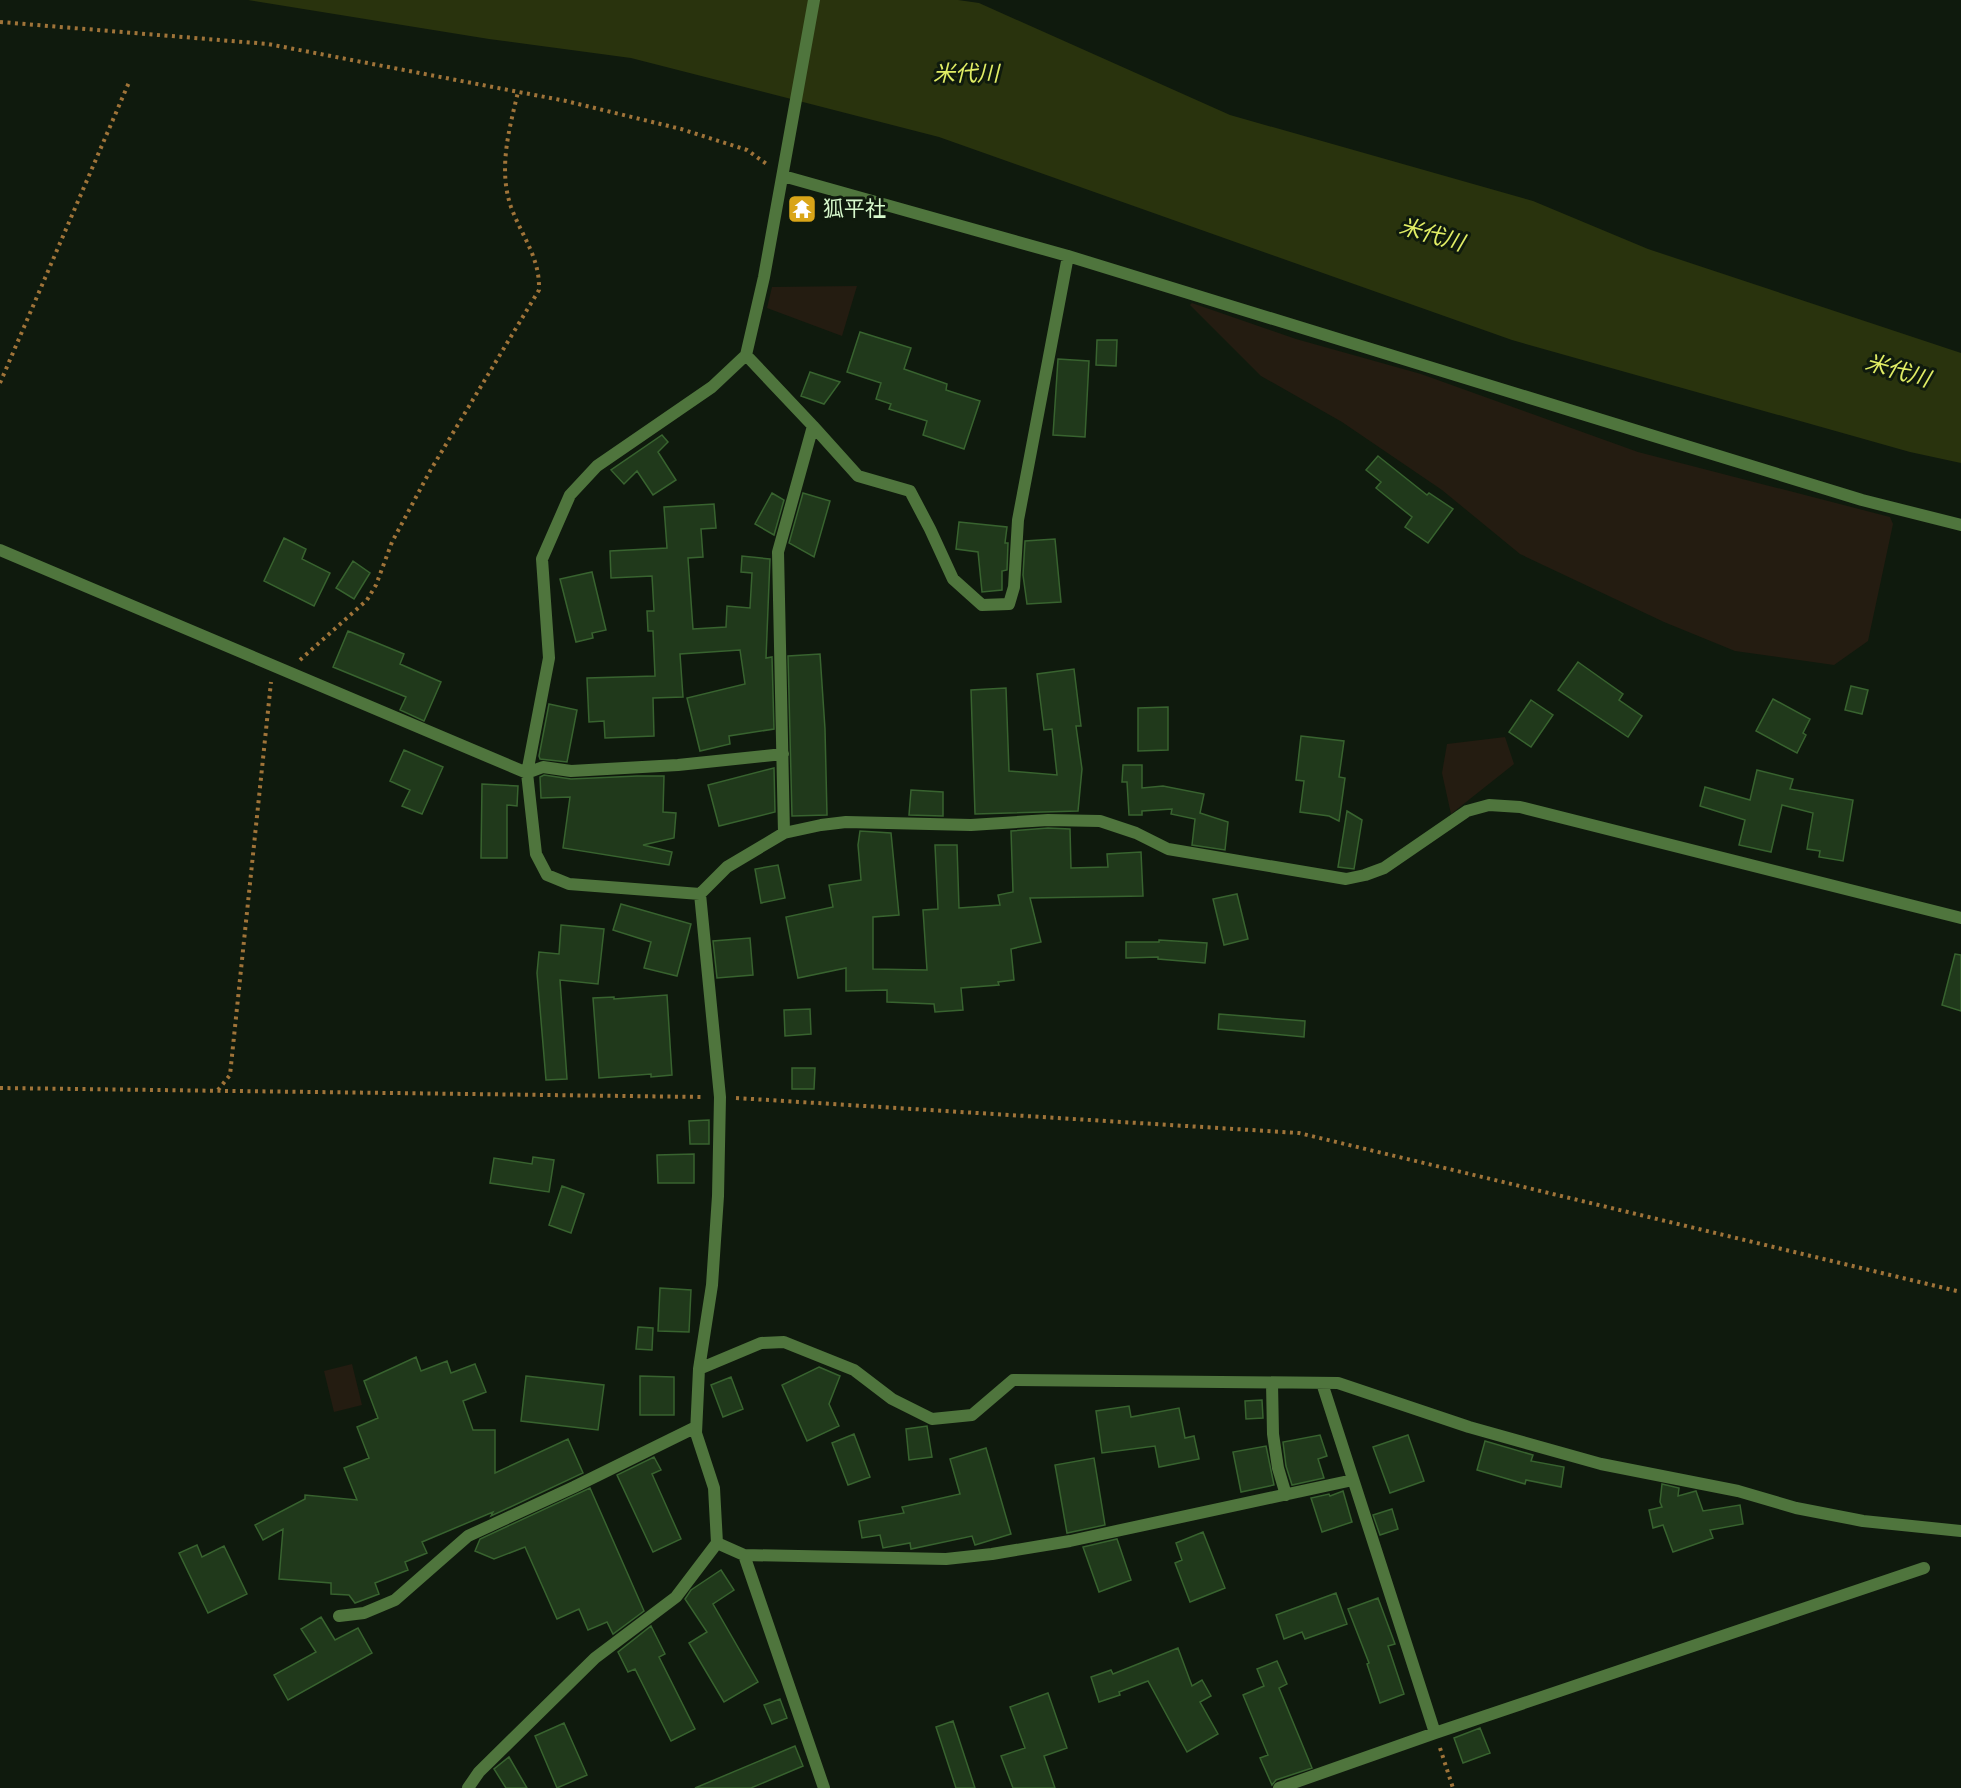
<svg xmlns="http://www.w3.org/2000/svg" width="1961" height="1788" viewBox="0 0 1961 1788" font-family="Mulish,'Noto Sans JP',sans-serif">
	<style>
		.green { fill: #241c11 }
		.water { fill: #29330d }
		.building { fill: #20391b; stroke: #38632f; stroke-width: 1.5 }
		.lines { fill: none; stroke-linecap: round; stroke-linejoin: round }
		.path { stroke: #a07439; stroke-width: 4; stroke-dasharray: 3 4.5; stroke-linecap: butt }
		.street { stroke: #4f753d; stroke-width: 12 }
		.labels { text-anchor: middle; stroke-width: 6; stroke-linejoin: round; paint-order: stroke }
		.poi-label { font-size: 21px; fill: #d7f9cc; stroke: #0f1a0d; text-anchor: start }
		.water-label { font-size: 22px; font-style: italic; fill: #e1ee65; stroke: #0f1a0d }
	</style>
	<rect width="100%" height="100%" fill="#0f1a0d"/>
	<!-- green -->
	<path class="green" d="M857 286 842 336 767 308 772 287Z
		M1192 303 1296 339 1421 374 1638 452 1890 517 1893 524 1868 641 1834 665 1735 651 1664 622 1520 554 1442 490 1342 422 1261 376 1190 305Z
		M1505 737 1514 764 1451 814 1442 773 1447 744Z
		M352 1364 362 1405 334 1412 324 1371Z"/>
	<!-- water -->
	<path class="water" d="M248 0H958L979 3 1230 115 1533 201 1648 249 1961 353V463L1910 452 1512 340 939 137 631 58 489 39Z"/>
	<!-- building -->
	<path class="building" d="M860 332 911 348 904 369 947 384 946 390 980 401 964 449 923 435 927 421 889 409 891 404 876 399 881 383 847 372Z
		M1097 340H1117L1116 366 1096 365Z
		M1058 359 1089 361 1085 437 1053 435Z
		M810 372 840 382 824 404 801 396Z
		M662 435 668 442 658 452 676 480 653 495 637 471 624 484 611 470Z
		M1378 456 1427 495 1429 493 1453 509 1428 543 1405 527 1412 517 1376 488 1381 482 1366 470Z
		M772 493 784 500 774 535 755 524Z
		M803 493 830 501 814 557 789 543Z
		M714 504 716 528 701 529 703 557 688 558 693 629 726 627 727 606 750 608 752 573 741 572 742 556 770 559 766 658 772 657 774 729 729 736 730 744 700 751 687 698 745 684 740 650 680 654 683 697 653 698 654 736 605 738 604 721 589 722 587 678 655 676 653 631H648L647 611H654L652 576 611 578 610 551 667 548 664 507Z
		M959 522 1007 527 1005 543H1008L1007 570 1002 571V590L982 592 978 552 956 549Z
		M284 538 306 549 302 559 330 573 314 606 264 581Z
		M1055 539 1061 602 1027 604 1023 575 1025 541Z
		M353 561 370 573 354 599 336 588Z
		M592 572 606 630 592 633 593 638 576 642 560 579Z
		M348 631 404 654 400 664 441 682 424 721 400 710 406 697 333 667Z
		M820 654 825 729 827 815 792 816 788 656Z
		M1578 662 1623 694 1619 700 1642 716 1628 737 1558 690Z
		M1074 669 1081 726H1076L1082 769 1078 811 975 814 971 690 1006 688 1009 771 1057 775 1052 729 1044 730 1037 674Z
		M1851 686 1868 690 1862 714 1845 710Z
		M1773 699 1810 719 1803 733 1806 735 1797 753 1756 731Z
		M1531 700 1553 715 1531 747 1509 732Z
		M549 704 577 710 567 762 540 759 539 756Z
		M1168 707V750L1138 751V708Z
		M1301 736 1344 741 1339 777 1345 778 1339 821 1329 816 1300 812 1304 781 1296 780Z
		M404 750 443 767 422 814 402 806 410 790 390 781Z
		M1123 765H1142V788L1163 786 1204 794 1200 813 1228 822 1225 850 1192 845 1195 819 1171 814 1172 809 1142 811V815H1129L1127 782H1122Z
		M774 768 775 812 719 826 708 785Z
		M1757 770 1793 779 1790 789 1853 800 1843 861 1819 857 1820 851 1807 849 1813 813 1782 805 1771 852 1739 845 1745 820 1700 806 1705 787 1750 800Z
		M544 775 571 779 637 776H664L663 812 676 813 674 838 643 845 672 852 669 865 563 848 570 797 541 798 540 777Z
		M482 784 518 786 517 806 507 805V858H481Z
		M911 790 943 792V816L909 815Z
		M1347 811 1362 820 1354 869 1338 867Z
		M1048 828 1070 829 1071 868 1108 867 1107 854 1141 852 1143 896 1030 898 1041 942 1011 949 1014 980 998 982 999 985 961 988 963 1010 935 1012 934 1004 887 1002V990L846 991V968L798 978 786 917 833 907 829 885 861 880 858 845 860 831 891 833 899 915 873 917V969L927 970 923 910 938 909 935 845H957L959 908 1000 905 998 895 1013 892 1011 831Z
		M778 865 785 898 761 903 755 869Z
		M1237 894 1248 939 1224 945 1213 899Z
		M621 904 691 924 677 976 644 968 651 942 613 930Z
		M561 925 604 929 598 984 560 980 567 1079 546 1080 537 973 539 952 559 954Z
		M750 938 753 975 717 978 713 941Z
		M1159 940 1207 943 1205 963 1158 959V957L1126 958V942H1159Z
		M1955 954 1961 955V1011L1942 1005Z
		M667 995 672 1075 651 1077V1074L599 1078 593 998 614 997V999Z
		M810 1009 811 1034 785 1036 784 1010Z
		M1219 1014 1305 1021 1304 1037 1218 1029Z
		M792 1068H815L814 1089H792Z
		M709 1120V1144H690L689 1121Z
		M694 1154V1183H658L657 1155Z
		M533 1157 554 1160 549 1192 490 1183 494 1158 532 1164Z
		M562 1186 584 1194 571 1233 549 1225Z
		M660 1288 691 1290 689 1332 658 1331Z
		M638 1327 653 1328 652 1350 636 1349Z
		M416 1357 421 1371 447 1361 451 1373 475 1364 486 1392 463 1401 473 1430H495V1473L568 1439 583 1473 491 1516 493 1512 422 1542 427 1553 405 1562 408 1570 375 1583 379 1594 355 1603 349 1595 331 1594V1583L279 1579 283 1529 263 1540 255 1525 305 1499V1495L357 1500 344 1468 369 1458 357 1427 378 1418 364 1381Z
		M819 1367 840 1376 829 1404 839 1426 807 1441 782 1385Z
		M526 1376 604 1385 598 1430 521 1421Z
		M640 1376 674 1377V1415H640Z
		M731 1377 743 1409 723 1417 711 1385Z
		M1262 1400 1263 1418 1246 1419 1245 1401Z
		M1129 1406 1131 1417 1179 1408 1185 1438 1194 1436 1199 1459 1159 1467 1155 1446 1102 1453 1096 1411Z
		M927 1426 932 1457 909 1460 906 1429Z
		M854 1434 870 1477 848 1485 832 1443Z
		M1320 1435 1327 1456 1318 1459 1324 1478 1292 1485 1286 1466 1283 1442Z
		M1408 1435 1424 1481 1390 1493 1373 1447Z
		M1485 1441 1533 1455 1531 1461 1564 1467 1561 1487 1526 1480 1525 1484 1477 1470Z
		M1266 1446 1274 1485 1241 1492 1233 1452Z
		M986 1448 1011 1534 975 1545 972 1536 911 1549 910 1543 883 1548 880 1535 862 1538 859 1521 904 1513 902 1507 960 1494 950 1459Z
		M654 1457 661 1470 652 1474 681 1539 653 1552 617 1475Z
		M1094 1458 1105 1525 1067 1533 1055 1465Z
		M1662 1484 1679 1488 1678 1496 1696 1491 1703 1511 1740 1505 1743 1524 1710 1530 1713 1538 1673 1552 1663 1525 1653 1528 1649 1510 1662 1507 1660 1502Z
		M590 1488 644 1611 613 1634 607 1622 588 1630 579 1609 557 1619 525 1547 494 1559 475 1551 480 1539Z
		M1343 1491 1352 1522 1322 1532 1311 1498 1329 1494 1330 1496Z
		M1392 1509 1398 1529 1380 1535 1373 1515Z
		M1203 1532 1225 1588 1190 1602 1175 1563 1182 1560 1176 1543Z
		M1117 1539 1131 1580 1099 1592 1083 1547Z
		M197 1545 202 1557 224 1546 247 1594 208 1613 179 1553Z
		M721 1570 734 1590 713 1604 758 1682 724 1702 689 1643 707 1632 685 1599 691 1590Z
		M1336 1593 1347 1624 1305 1639 1302 1632 1284 1639 1276 1615Z
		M1378 1598 1395 1644 1388 1646 1404 1694 1380 1703 1367 1664 1369 1663 1348 1609Z
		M321 1617 335 1640 358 1628 372 1653 288 1700 274 1675 316 1652 301 1629Z
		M651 1626 665 1654 659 1657 695 1729 671 1741 635 1669 628 1672 618 1652Z
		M1178 1648 1192 1686 1202 1680 1211 1696 1200 1702 1218 1734 1187 1752 1148 1681 1119 1692 1120 1695 1099 1702 1091 1677 1111 1670 1113 1674Z
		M1277 1661 1287 1684 1279 1688 1312 1768 1276 1780 1272 1785 1260 1758 1268 1755 1243 1695 1264 1686 1257 1669Z
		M1048 1693 1067 1748 1044 1756 1055 1788H1013L1001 1756 1025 1748 1010 1707Z
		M780 1699 787 1718 772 1724 764 1705Z
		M953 1721 975 1788H956L936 1727Z
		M564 1723 587 1775 557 1788 535 1736Z
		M1480 1728 1490 1753 1463 1763 1454 1738Z
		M795 1746 803 1766 751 1788H695Z
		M509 1757 527 1788H506L494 1769Z"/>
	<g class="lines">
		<!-- path -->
		<path class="path" d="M0 22 268 44 566 101 681 129 747 150 768 165
			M0 383 130 80
			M300 660 367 600 376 585 392 542 430 471 539 290C540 257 522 237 511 207 498 169 509 130 518 92
			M0 1088 704 1097
			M218 1090 230 1075 271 682
			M736 1098 1299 1133 1961 1292
			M1440 1748 1453 1788"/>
		<!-- street -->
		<path class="street" d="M783 176 1068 256 1862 500 1961 525
			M746 355 813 426 778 552 784 833
			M813 426 858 476 910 491 930 529 953 579 982 605 1009 604 1014 587 1018 520 1068 256
			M0 550 527 773 543 767 571 771 678 765 783 754
			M700 894 569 884 547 875 536 854 527 773 549 658 542 559 570 495 597 466 712 387 746 355 764 277 814 0
			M699 1369 761 1343 784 1342 854 1370 892 1399 932 1419 972 1415 1013 1380 1338 1383 1469 1427 1601 1464 1738 1491 1796 1508 1863 1521 1961 1531
			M1272 1383 1273 1434 1278 1468 1286 1495
			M1322 1383 1435 1733
			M717 1543 744 1555 946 1559 992 1554 1070 1541 1353 1480
			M744 1555 824 1788
			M339 1616 364 1613 395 1600 468 1536 574 1487 696 1427
			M468 1788 479 1772 595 1658 676 1597 717 1543 714 1488 696 1433 699 1369 712 1285 718 1196 720 1097 700 894 727 867 784 833 821 825 846 822 971 825 1048 820 1100 821 1136 833 1168 849 1346 879 1365 875 1384 868 1467 811 1489 805 1520 807 1961 918
			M1279 1788 1435 1733 1924 1568"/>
	</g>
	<!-- icons -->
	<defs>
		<g id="temple-square" transform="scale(1.5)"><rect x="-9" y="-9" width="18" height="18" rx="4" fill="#d9a518" stroke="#0f1a0d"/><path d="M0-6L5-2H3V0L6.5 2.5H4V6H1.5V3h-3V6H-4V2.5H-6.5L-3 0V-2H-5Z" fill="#fff"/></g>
	</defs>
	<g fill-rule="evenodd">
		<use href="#temple-square" x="802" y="209"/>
	</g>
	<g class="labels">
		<!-- poi labels -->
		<g class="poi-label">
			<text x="823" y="216">狐平社</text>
		</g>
		<!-- water labels -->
		<g class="water-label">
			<text x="966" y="81">米代川</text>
			<text transform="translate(1432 234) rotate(16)" y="8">米代川</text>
			<text transform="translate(1898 370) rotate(16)" y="8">米代川</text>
		</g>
	</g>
</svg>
